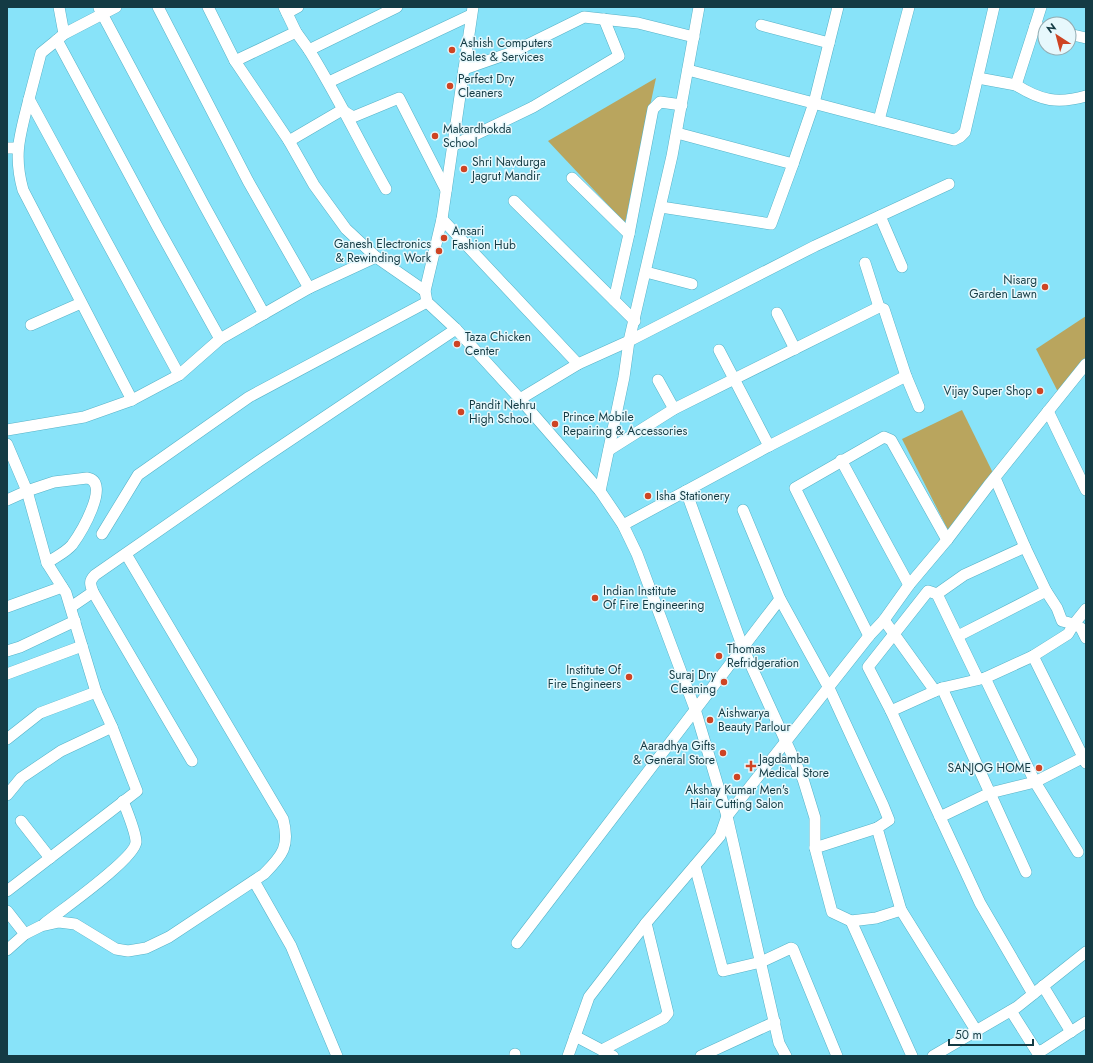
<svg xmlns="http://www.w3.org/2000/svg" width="1093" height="1063" font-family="Jost,sans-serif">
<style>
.green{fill:#b9a55e}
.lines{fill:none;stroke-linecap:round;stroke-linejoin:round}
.minor-casing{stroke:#56b2c7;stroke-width:12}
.minor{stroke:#fff;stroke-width:11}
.poi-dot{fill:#ce4423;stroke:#e7f8fc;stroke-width:1.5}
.labels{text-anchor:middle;stroke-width:3;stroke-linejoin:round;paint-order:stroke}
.poi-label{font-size:12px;fill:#143b44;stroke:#e7f8fc;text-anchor:start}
</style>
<rect width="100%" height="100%" fill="#88e3f9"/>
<g class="green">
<path d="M 656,78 L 625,223 L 548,141 Z"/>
<path d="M 1086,316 L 1086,357 L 1058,392 L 1036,349 Z"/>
<path d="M 962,410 L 993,473 L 948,530 L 902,439 Z"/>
</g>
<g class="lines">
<g class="minor-casing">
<g id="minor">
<path d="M 59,7 L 64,34"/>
<path d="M 116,7 L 64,34 L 57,40 L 157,226 L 220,339"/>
<path d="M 158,7 L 248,181 L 309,288"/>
<path d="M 208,7 L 235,61 L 289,141 L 314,185 L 346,229 L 376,257 L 425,291"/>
<path d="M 284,7 L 296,32 L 309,50 L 397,7"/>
<path d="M 473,7 L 442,219 L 425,291 L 427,302 L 456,329 L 520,399 L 600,491 L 623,525 L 637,554 L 695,709 L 727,816 L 779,1043 L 786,1056"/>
<path d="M 99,8 L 204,205 L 264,314"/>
<path d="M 287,13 L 298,7"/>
<path d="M 761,25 L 829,43"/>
<path d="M 1035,26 L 1041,7"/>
<path d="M 1069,34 L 1086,38"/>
<path d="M 57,40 L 41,53 L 29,99 L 179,375"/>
<path d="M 309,50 C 337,95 360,143 386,189"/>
<path d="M 235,61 L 296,32"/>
<path d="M 464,69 L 513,52 L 584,17 L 638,23 L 694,37"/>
<path d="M 688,70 L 954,140 L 960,137 L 965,132 L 994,7"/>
<path d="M 978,78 L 1016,85 L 1035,26 L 1045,29"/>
<path d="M 329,82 L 471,15"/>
<path d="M 1016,85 C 1041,101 1058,104 1086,96"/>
<path d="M 29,99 C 20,135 13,154 23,190 L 132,400"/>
<path d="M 879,120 L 909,7"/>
<path d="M 677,133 L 793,164 L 814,103 L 838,7"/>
<path d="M 289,141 L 342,110 L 353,117 L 399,98 L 446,190"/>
<path d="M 452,146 L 533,107 L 619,56 L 604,19"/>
<path d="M 7,148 L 17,148"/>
<path d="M 572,178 L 629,234 L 614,300"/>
<path d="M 514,201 L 635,321"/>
<path d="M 661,207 L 771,224 L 793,164"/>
<path d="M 880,216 L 902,267"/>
<path d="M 442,219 L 578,364"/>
<path d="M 629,234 L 653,109 L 660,102 L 682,105"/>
<path d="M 865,263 L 879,307 L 884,309 L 906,376 L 919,407"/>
<path d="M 646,272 L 692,284"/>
<path d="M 777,313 L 795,349"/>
<path d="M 31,325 L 81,303"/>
<path d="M 719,350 L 769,446"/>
<path d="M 658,380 L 674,409"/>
<path d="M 520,399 L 578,364 L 629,341 L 815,246 L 949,184"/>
<path d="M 1048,411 L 1086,490"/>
<path d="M 7,430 L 84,417 L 132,400 L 179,375 L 220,339 L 309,288 L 376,257"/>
<path d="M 7,444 L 27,491 L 47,563 L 66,593 L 96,692 L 112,727 L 137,791 L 7,891"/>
<path d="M 609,450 L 674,409 L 879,307"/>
<path d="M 841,460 L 909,585"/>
<path d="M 995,478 L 1025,547 L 1046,591 L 1057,608 L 1062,621 L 1074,624 L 1086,609"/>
<path d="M 600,491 L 624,377 L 629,341 L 672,156 L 699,7"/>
<path d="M 686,491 L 743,648 L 803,779 L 815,818 L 815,848"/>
<path d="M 7,500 L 27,491 L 54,482 L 87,478 C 112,482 80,534 72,545 C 65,553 55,557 47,563"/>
<path d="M 743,510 L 780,599 L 829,688 L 883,805 L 889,820 L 877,828 L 901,910 L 977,1032"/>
<path d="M 623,525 L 769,446 L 906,376"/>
<path d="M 102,534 L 138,475 L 249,397 L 427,302"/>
<path d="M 1025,547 L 964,575 L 937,594 L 928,591 L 868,667 L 891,711 L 940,817 L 990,793 L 1035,782 L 1086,756"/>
<path d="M 93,592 L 192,761"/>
<path d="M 937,594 L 978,679"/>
<path d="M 7,607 L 62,587"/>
<path d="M 71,607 L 93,592 C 90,584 89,581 95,575 L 259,461 L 456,329"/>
<path d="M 884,620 L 935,691"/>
<path d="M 869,636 L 795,488 L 884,437 L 891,440 L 947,540"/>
<path d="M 958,636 L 1046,591"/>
<path d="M 7,651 L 20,647 L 75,621"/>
<path d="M 1033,656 L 1086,763"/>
<path d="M 7,674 L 82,646"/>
<path d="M 985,678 L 1035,782 L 1078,852"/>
<path d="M 942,688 L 1026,872"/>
<path d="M 891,711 L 942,688 L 985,678 L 1033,656 L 1068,634 L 1074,624 L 1081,628 L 1086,638"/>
<path d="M 7,739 L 40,713 L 96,692"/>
<path d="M 7,795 L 21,778 L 61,751 L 112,727"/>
<path d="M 940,817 L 980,903 L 1033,994"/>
<path d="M 21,821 L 50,858"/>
<path d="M 877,828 L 815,848 L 832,912 L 851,921 L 912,1056"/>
<path d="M 695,866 L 723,971 L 761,962 L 791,948 L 793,949 L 837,1056"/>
<path d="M 254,881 L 291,946 L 337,1056"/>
<path d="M 7,911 L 25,934"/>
<path d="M 851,921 L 876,918 L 901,910"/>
<path d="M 44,924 C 60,911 135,859 136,842 C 136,833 127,811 123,801"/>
<path d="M 517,943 L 780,599"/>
<path d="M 7,950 L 25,934 L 41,926 L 59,922 L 75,924 L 116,949 L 128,951 L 146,948 L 169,937 L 264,874 C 283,855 290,846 283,819 L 126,554"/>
<path d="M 1043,986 L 1071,1032"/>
<path d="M 1011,1011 L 1037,1052 L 1043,1050 L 1086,1022"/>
<path d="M 575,1036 L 613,1056"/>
<path d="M 602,1050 L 664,1018 L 668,1013 L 646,923"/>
<path d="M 515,1056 L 515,1054"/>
<path d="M 568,1056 L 589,997 L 646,923 L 720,836 L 727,816 L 869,636 L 884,620 L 909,585 L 947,540 L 988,486 L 1086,364"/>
<path d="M 701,1056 L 775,1022"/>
<path d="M 933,1056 L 1017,1007 L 1086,952"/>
</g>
</g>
<use href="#minor" class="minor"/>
</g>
<g class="poi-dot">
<circle cx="452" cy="50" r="4"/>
<circle cx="450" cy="86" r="4"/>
<circle cx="435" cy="136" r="4"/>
<circle cx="464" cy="169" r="4"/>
<circle cx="444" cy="238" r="4"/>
<circle cx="439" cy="251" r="4"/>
<circle cx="1045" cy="287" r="4"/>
<circle cx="457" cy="344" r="4"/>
<circle cx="1040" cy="391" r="4"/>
<circle cx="461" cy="412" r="4"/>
<circle cx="555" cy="424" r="4"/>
<circle cx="648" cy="496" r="4"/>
<circle cx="595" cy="598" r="4"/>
<circle cx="719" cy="656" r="4"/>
<circle cx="629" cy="677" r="4"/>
<circle cx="724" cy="682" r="4"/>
<circle cx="710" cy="720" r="4"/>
<circle cx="723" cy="753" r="4"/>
<path d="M749 760h4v4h4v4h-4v4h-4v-4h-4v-4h4z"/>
<circle cx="1039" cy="768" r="4"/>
<circle cx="737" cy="777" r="4"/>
</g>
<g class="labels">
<g class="poi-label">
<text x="460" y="47">Ashish Computers<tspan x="460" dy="14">Sales &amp; Services</tspan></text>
<text x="458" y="83">Perfect Dry<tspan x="458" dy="14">Cleaners</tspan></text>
<text x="443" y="133">Makardhokda<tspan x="443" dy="14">School</tspan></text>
<text x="472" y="166">Shri Navdurga<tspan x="472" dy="14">Jagrut Mandir</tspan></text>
<text x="452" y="235">Ansari<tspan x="452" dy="14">Fashion Hub</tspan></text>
<text x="431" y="248" text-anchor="end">Ganesh Electronics<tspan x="431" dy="14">&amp; Rewinding Work</tspan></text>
<text x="1037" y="284" text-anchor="end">Nisarg<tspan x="1037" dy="14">Garden Lawn</tspan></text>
<text x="465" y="341">Taza Chicken<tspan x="465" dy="14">Center</tspan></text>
<text x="1032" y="395" text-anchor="end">Vijay Super Shop</text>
<text x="469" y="409">Pandit Nehru<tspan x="469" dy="14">High School</tspan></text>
<text x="563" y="421">Prince Mobile<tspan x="563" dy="14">Repairing &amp; Accessories</tspan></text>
<text x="656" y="500">Isha Stationery</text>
<text x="603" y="595">Indian Institute<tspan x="603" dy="14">Of Fire Engineering</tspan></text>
<text x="727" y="653">Thomas<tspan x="727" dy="14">Refridgeration</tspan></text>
<text x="621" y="674" text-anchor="end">Institute Of<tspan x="621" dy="14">Fire Engineers</tspan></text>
<text x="716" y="679" text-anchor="end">Suraj Dry<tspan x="716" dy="14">Cleaning</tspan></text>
<text x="718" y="717">Aishwarya<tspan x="718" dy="14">Beauty Parlour</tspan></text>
<text x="715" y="750" text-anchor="end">Aaradhya Gifts<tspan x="715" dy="14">&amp; General Store</tspan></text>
<text x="759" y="763">Jagdamba<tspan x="759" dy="14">Medical Store</tspan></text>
<text x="1031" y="772" text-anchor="end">SANJOG HOME</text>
<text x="737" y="794" text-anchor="middle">Akshay Kumar Men's<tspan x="737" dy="14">Hair Cutting Salon</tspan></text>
</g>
</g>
<rect width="1093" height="1063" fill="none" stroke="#143b44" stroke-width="16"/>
<g transform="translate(1057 36) rotate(324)"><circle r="19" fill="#e7f8fc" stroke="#93acb2"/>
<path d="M0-3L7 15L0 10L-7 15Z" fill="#ce4423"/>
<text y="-6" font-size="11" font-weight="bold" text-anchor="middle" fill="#143b44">N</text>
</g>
<path d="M949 1039v6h84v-6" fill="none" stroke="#143b44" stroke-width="2"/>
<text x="955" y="1039" font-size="12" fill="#143b44" stroke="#e7f8fc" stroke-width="3" paint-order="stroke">50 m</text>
</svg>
